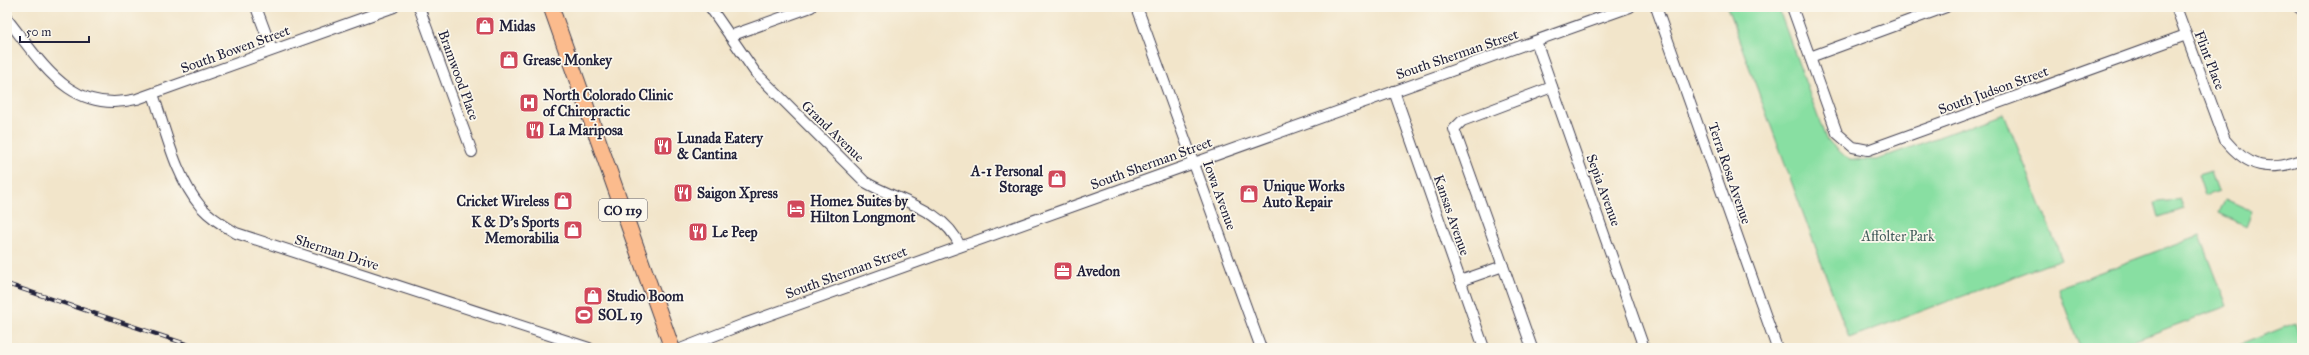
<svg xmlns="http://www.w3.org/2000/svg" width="2309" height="355" font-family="'IM FELL Great Primer',serif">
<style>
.green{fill:#88dfa2;stroke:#55806e}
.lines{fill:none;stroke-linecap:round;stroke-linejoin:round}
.minor-casing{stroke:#413f50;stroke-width:12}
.highway-casing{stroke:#413f50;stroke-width:17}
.minor{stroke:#fff;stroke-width:10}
.highway{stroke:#fbbb8d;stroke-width:15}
.rail-casing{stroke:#22223b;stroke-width:4}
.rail{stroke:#fbf7ec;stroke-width:2.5;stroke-dasharray:8;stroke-linecap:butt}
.labels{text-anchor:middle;stroke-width:3.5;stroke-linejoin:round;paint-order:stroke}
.shield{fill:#fbf7ec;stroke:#636270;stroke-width:1}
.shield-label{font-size:13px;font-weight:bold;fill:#22223b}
.poi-label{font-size:14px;font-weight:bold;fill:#22223b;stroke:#fbf7ec;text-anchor:start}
.street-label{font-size:14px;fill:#22223b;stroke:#fbf7ec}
.park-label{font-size:14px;fill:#415b5a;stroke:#fbf7ec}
</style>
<rect width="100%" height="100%" fill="#fbf7ec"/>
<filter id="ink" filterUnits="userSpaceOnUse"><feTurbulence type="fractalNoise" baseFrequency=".025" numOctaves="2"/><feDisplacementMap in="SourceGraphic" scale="8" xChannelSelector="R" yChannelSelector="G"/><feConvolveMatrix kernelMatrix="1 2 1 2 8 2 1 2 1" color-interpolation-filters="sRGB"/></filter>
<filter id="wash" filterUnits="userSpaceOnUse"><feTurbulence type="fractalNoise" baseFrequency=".012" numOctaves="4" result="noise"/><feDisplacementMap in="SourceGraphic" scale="16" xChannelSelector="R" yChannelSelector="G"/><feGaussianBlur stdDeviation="0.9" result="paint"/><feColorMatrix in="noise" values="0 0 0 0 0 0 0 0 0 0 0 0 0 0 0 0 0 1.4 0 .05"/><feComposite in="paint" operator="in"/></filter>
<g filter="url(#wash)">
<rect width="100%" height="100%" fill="#f2e5ca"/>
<g class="green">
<path d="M 1727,7 L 1778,7 L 1826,139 L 1848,159 L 1876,160 L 2004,113 L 2062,259 L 1849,338 Z"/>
<path d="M 2211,171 L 2218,191 L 2205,196 L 2198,175 Z"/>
<path d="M 2180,199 L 2184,209 L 2159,217 L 2155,203 C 2163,200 2171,202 2180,199 Z"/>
<path d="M 2225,199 L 2252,211 L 2246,226 L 2219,213 Z"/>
<path d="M 2200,235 L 2227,306 L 2114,348 L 2080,348 L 2058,288 Z"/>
<path d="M 2295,323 L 2302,348 L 2232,348 Z"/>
</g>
</g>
<g filter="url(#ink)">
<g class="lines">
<g class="minor-casing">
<g id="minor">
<path d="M 256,7 L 272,50"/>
<path d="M 419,7 L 472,152"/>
<path d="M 710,7 L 755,72 L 865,182 C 897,201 944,208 960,246"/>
<path d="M 1137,7 L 1261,348"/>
<path d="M 1656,7 L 1777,348"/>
<path d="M 1792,7 L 1837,133 L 1853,147 L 1868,150 L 2186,35"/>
<path d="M 2176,7 L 2225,140 C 2248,168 2269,172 2302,160"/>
<path d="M 2298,7 L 2302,10"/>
<path d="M 7,19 C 43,64 70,115 137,99 L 394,7"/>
<path d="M 730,36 L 811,7"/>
<path d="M 1536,41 L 1644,348"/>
<path d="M 1810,57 L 1946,7"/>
<path d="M 1394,91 L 1484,348"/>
<path d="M 153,94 C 166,131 175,176 201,207 C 211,218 223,225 236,233 L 589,348"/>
<path d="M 1503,266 L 1532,348"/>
<path d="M 1460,281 L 1503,266 L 1454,129 L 1462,121 L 1552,87"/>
<path d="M 683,348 L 744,324 L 1630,7"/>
</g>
</g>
<g class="highway-casing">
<path id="highway" d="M 551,7 L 672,348"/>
</g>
<use href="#minor" class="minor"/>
<use href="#highway" class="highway"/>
<g class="rail-casing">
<path id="rail" d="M 7,284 L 198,348"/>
</g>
<use href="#rail" class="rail"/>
</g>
</g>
<defs>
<g id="shop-square" transform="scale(1)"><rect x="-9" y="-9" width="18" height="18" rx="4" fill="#d1495b" stroke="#fbf7ec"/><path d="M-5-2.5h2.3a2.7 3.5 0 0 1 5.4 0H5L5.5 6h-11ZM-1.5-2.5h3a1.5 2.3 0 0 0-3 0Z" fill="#fff"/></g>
<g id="hospital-square" transform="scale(1)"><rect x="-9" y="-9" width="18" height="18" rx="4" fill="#d1495b" stroke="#fbf7ec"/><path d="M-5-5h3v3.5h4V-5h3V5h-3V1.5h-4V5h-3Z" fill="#fff"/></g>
<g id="restaurant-square" transform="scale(1)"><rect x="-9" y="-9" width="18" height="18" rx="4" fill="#d1495b" stroke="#fbf7ec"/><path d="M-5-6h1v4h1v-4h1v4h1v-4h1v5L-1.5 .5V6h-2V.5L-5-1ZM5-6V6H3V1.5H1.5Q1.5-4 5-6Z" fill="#fff"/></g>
<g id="hotel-square" transform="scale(1)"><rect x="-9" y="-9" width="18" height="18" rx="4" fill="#d1495b" stroke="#fbf7ec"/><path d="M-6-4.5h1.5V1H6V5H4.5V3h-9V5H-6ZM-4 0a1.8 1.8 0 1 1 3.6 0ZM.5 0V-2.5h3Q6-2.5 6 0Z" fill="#fff"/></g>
<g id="office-square" transform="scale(1)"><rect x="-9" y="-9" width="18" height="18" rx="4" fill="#d1495b" stroke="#fbf7ec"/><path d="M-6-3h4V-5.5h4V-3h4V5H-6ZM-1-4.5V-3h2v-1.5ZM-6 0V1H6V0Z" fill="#fff"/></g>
<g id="stadium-square" transform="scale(1)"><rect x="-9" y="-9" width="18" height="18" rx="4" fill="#d1495b" stroke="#fbf7ec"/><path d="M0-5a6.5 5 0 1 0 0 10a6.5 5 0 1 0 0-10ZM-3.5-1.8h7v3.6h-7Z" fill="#fff"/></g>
</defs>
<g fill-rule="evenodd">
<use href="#shop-square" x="485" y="26"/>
<use href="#shop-square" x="509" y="60"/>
<use href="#hospital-square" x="529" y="103"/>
<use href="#restaurant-square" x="535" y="130"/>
<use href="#restaurant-square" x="663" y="146"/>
<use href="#shop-square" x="1057" y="179"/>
<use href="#restaurant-square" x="683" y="193"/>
<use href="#shop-square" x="1249" y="194"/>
<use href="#shop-square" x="563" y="201"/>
<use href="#hotel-square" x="796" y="209"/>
<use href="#shop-square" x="573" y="230"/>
<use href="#restaurant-square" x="698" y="232"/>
<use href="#office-square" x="1063" y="271"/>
<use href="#shop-square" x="593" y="296"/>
<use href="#stadium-square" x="584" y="315"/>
</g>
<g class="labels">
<rect class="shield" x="599" y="199" width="48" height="22" rx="3"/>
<g class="shield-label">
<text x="623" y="215">CO 119</text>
</g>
<g class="poi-label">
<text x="499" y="31">Midas</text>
<text x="523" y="65">Grease Monkey</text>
<text x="543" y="100">North Colorado Clinic<tspan x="543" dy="16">of Chiropractic</tspan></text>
<text x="549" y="135">La Mariposa</text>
<text x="677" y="143">Lunada Eatery<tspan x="677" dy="16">&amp; Cantina</tspan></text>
<text x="1043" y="176" text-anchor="end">A-1 Personal<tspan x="1043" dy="16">Storage</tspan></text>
<text x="1263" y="191">Unique Works<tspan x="1263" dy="16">Auto Repair</tspan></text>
<text x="697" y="198">Saigon Xpress</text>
<text x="549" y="206" text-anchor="end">Cricket Wireless</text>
<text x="810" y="206">Home2 Suites by<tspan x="810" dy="16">Hilton Longmont</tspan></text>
<text x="559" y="227" text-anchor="end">K &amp; D's Sports<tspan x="559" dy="16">Memorabilia</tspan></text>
<text x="712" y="237">Le Peep</text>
<text x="1077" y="276">Avedon</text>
<text x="607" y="301">Studio Boom</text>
<text x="598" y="320">SOL 19</text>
</g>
<g class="street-label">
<text transform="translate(235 49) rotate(-20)" y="5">South Bowen Street</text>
<text transform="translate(1457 54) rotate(-19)" y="5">South Sherman Street</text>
<text transform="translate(2210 60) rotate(69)" y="5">Flint Place</text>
<text transform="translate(459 75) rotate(70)" y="5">Bramwood Place</text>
<text transform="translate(1993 90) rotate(-20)" y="5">South Judson Street</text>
<text transform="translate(833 131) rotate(44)" y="5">Grand Avenue</text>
<text transform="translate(1151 163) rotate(-20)" y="5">South Sherman Street</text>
<text transform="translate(1730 173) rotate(71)" y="5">Terra Rosa Avenue</text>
<text transform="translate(1604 190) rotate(70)" y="5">Sepia Avenue</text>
<text transform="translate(1220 195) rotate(70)" y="5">Iowa Avenue</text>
<text transform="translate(1452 215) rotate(71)" y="5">Kansas Avenue</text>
<text transform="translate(337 252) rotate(18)" y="5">Sherman Drive</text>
<text transform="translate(846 272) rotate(-20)" y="5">South Sherman Street</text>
</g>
<g class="park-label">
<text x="1898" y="241">Affolter Park</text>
</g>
</g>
<rect width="2309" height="355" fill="none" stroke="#fbf7ec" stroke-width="24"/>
<path d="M20 36v6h69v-6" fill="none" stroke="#22223b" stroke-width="2"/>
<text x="26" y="36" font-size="12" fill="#22223b" stroke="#fbf7ec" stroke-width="3" paint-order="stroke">50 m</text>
</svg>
